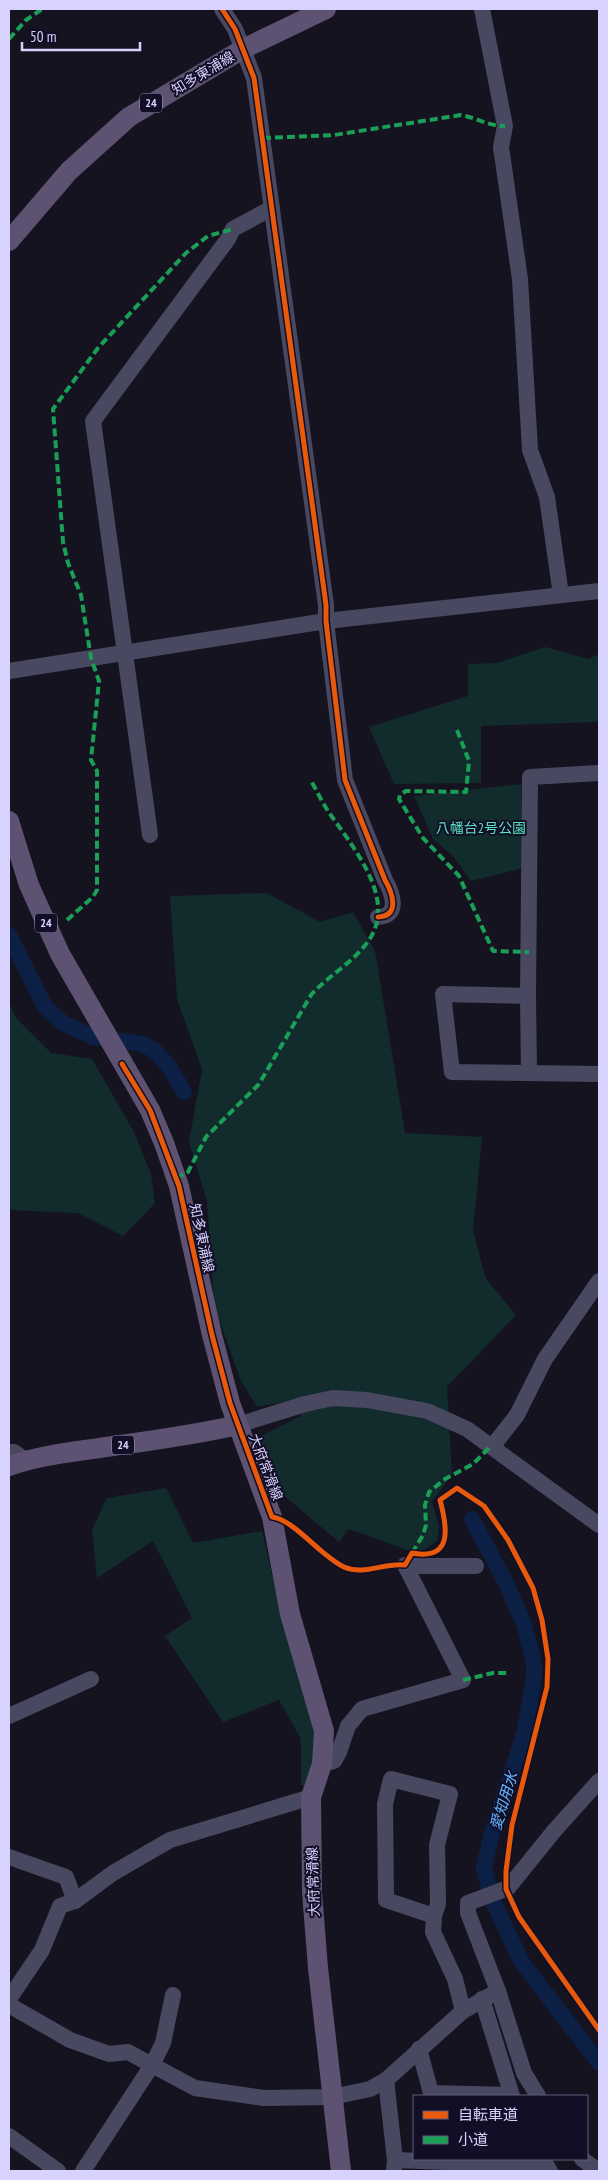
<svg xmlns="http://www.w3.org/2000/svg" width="608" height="2180" font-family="'PT Sans Narrow','Noto Sans JP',sans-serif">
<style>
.green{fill:#122b2d}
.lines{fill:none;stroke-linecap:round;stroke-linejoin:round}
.canal{stroke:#0b2044;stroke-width:16}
.minor{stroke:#494861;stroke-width:16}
.major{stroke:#5d5272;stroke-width:20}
.quiet{stroke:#1a9f57;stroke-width:4;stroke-dasharray:8 4;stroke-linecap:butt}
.cycleway-casing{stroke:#120e25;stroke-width:8}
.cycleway{stroke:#e8590c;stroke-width:5}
.labels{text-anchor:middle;stroke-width:4;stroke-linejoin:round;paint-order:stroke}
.shield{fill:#120e25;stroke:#9d97be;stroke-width:1}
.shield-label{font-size:12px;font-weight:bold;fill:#d8d2ff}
.street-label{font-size:14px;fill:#d8d2ff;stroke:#120e25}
.park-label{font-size:14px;fill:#5ae3c2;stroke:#120e25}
.water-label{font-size:15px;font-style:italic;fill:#60b4ff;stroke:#120e25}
</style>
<rect width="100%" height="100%" fill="#161320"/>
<g class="green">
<path d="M 545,647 L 588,659 L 599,654 L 599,722 L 481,726 L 481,783 L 394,784 L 369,727 L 468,696 L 468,664 L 497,663 Z"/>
<path d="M 521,784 L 523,868 L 471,881 L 453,856 L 433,839 L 414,796 Z"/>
<path d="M 267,893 L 320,922 L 353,912 L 375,951 L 405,1133 L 482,1137 L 473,1231 L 486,1279 L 516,1315 L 447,1387 L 452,1474 L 432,1502 L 439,1526 L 437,1541 L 423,1551 L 407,1550 L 349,1529 L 339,1542 L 281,1493 L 255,1439 L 301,1416 L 294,1400 L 257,1407 L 240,1379 L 214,1304 L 207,1201 L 189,1142 L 202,1069 L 177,999 L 170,896 Z"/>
<path d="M 9,1002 L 16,1018 L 51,1053 L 92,1059 L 134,1132 L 151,1174 L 155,1203 L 123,1236 L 78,1213 L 9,1210 Z"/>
<path d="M 166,1488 L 193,1543 L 262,1531 L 282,1616 L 319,1732 L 306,1789 L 301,1785 L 301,1739 L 279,1700 L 223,1722 L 165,1636 L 192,1618 L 153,1541 L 97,1578 L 92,1530 L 107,1498 Z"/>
</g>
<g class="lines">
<g class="canal">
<path d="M 9,935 L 45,1007 L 63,1023 L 93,1037 L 143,1044 L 155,1051 L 170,1068 L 184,1092"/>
<path d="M 472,1519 L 505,1581 L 524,1624 L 534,1663 L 534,1677 L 525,1731 L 491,1837 L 484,1867 L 492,1899 L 521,1961 L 599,2063"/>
</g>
<g class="minor">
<path d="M 222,9 L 235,29 L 254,78 L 326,605 L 326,621 L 345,780 L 385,880 C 392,892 401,916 378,917"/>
<path d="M 482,9 L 505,126 L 501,147 L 520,279 L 530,450 L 547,497 L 561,595"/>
<path d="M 9,671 L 326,621 L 599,591"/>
<path d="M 599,773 L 530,777 L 528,996 L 443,994 L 452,1072 L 599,1074"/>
<path d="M 150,835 L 93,421 L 228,239 L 233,229 L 272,208"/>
<path d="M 528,996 L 529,1073"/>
<path d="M 238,1425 L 305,1404 L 333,1398 L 367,1400 L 427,1411 L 467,1429 L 599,1525"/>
<path d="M 492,1447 L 517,1415 L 545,1359 L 599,1281"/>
<path d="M 9,1452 L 14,1452 L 25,1460"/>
<path d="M 407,1569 L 414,1566 L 476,1566"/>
<path d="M 9,1716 L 91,1679"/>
<path d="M 322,1764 L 334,1761 L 339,1752 L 348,1726 L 362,1709 L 463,1680 L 405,1565"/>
<path d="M 9,1857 L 66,1877 L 75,1901"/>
<path d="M 434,1916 L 386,1900 L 385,1804 L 391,1779 L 450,1794 L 437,1845 L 438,1904 L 434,1916 L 433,1932 L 455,1979 L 463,2011"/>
<path d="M 498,1991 L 468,1913 L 468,1903 L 508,1888 L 554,1831 L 599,1781"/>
<path d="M 173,1995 L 163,2043 L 152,2065 L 195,2088 L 264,2098 L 332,2097 L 370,2089 L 386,2080 L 463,2011 L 498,1991 L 524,2073 L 538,2096"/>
<path d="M 9,1999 L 42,1950 L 60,1906 L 75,1901 L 113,1873 L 170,1840 L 311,1797"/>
<path d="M 482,1999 L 512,2096"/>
<path d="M 9,2005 L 70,2040 L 109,2054 L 128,2052 L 152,2065 L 83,2171"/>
<path d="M 419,2049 L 431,2093 L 511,2095"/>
<path d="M 386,2080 L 395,2160 L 394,2170"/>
<path d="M 9,2136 L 58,2171"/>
<path d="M 582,2159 L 599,2171"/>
<path d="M 395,2160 L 547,2166 L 550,2171"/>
</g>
<g class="major">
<path d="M 9,241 L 69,171 L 129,117 L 243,49 L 326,9"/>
<path d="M 9,821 L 29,885 L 60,954 L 150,1110 L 164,1143 L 179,1186 L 212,1335 L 230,1403 L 272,1517 L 290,1614 L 324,1731 L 322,1764 L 311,1797 L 312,1892 L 318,1968 L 341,2171"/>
<path d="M 9,1466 C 40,1455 73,1452 106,1447 C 150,1441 194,1435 238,1425"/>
</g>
<g class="quiet">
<path d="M 9,39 L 26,20 L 42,9"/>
<path d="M 263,138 L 334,135 L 461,115 C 477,118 488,126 505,126"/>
<path d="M 457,730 L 469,761 L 466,792 L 406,791 L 400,795 L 399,799 L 423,838 L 459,876 L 493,951 L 529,952"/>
<path d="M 67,920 L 93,897 L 97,890 L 97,771 L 91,760 L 99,681 L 91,658 L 81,595 L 68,563 L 63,542 L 53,409 L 98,348 L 186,253 L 208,236 L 233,229"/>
<path d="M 176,1178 L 188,1172 L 206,1137 L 259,1084 L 311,995 C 329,975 354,962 369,940 C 398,898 351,845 328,811 C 322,802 317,791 311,781"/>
<path d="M 412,1553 L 423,1535 L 426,1525 L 425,1505 L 429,1492 L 445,1479 L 473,1464 L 491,1446"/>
<path d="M 463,1680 L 493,1673 L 509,1673"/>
</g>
<g class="cycleway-casing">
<g id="cycleway">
<path d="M 222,9 L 235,29 L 254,78 L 326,605 L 326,621 L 345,780 L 385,880 C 392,892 401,916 378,917"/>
<path d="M 122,1064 L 150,1110 L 179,1186 L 212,1335 L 230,1403 L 272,1517 C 295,1520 320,1556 344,1567 C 365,1576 384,1562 405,1565 L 412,1553 C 454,1561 447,1526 440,1500 L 457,1488 L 484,1506 L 508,1540 L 533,1588 L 542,1620 L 548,1659 L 547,1687 L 512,1825 L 506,1871 L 506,1889 L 519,1917 L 599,2030"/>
</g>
</g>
<use href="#cycleway" class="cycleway"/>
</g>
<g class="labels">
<g class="shield">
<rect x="140" y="93.5" width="22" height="19" rx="4"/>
<rect x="35" y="913.5" width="22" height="19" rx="4"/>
<rect x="112" y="1435.5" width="22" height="19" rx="4"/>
</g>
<g class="shield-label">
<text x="151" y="107">24</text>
<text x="46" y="927">24</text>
<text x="123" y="1449">24</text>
</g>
<g class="street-label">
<text transform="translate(203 73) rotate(-31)" y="5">知多東浦線</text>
<text transform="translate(202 1238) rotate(78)" y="5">知多東浦線</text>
<text transform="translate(266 1467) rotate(69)" y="5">大府常滑線</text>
<text transform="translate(313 1882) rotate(-92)" y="5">大府常滑線</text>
</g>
<g class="park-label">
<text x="481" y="833">八幡台2号公園</text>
</g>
<g class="water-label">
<text transform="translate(504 1801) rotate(-73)" y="5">愛知用水</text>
</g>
</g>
<rect width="608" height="2180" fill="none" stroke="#d8d2ff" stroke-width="20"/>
<rect x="413" y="2095" width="175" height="65" fill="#120e25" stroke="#615c7c"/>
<rect x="423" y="2111" width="25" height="8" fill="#e8590c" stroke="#615c7c"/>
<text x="458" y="2120" font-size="15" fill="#d8d2ff">自転車道</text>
<rect x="423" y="2136" width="25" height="8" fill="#1a9f57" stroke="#615c7c"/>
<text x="458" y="2145" font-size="15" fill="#d8d2ff">小道</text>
<path d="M22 42v8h118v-8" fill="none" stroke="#d8d2ff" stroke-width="2.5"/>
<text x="30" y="42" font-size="15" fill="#d8d2ff" stroke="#120e25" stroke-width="4" paint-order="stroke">50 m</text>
</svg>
